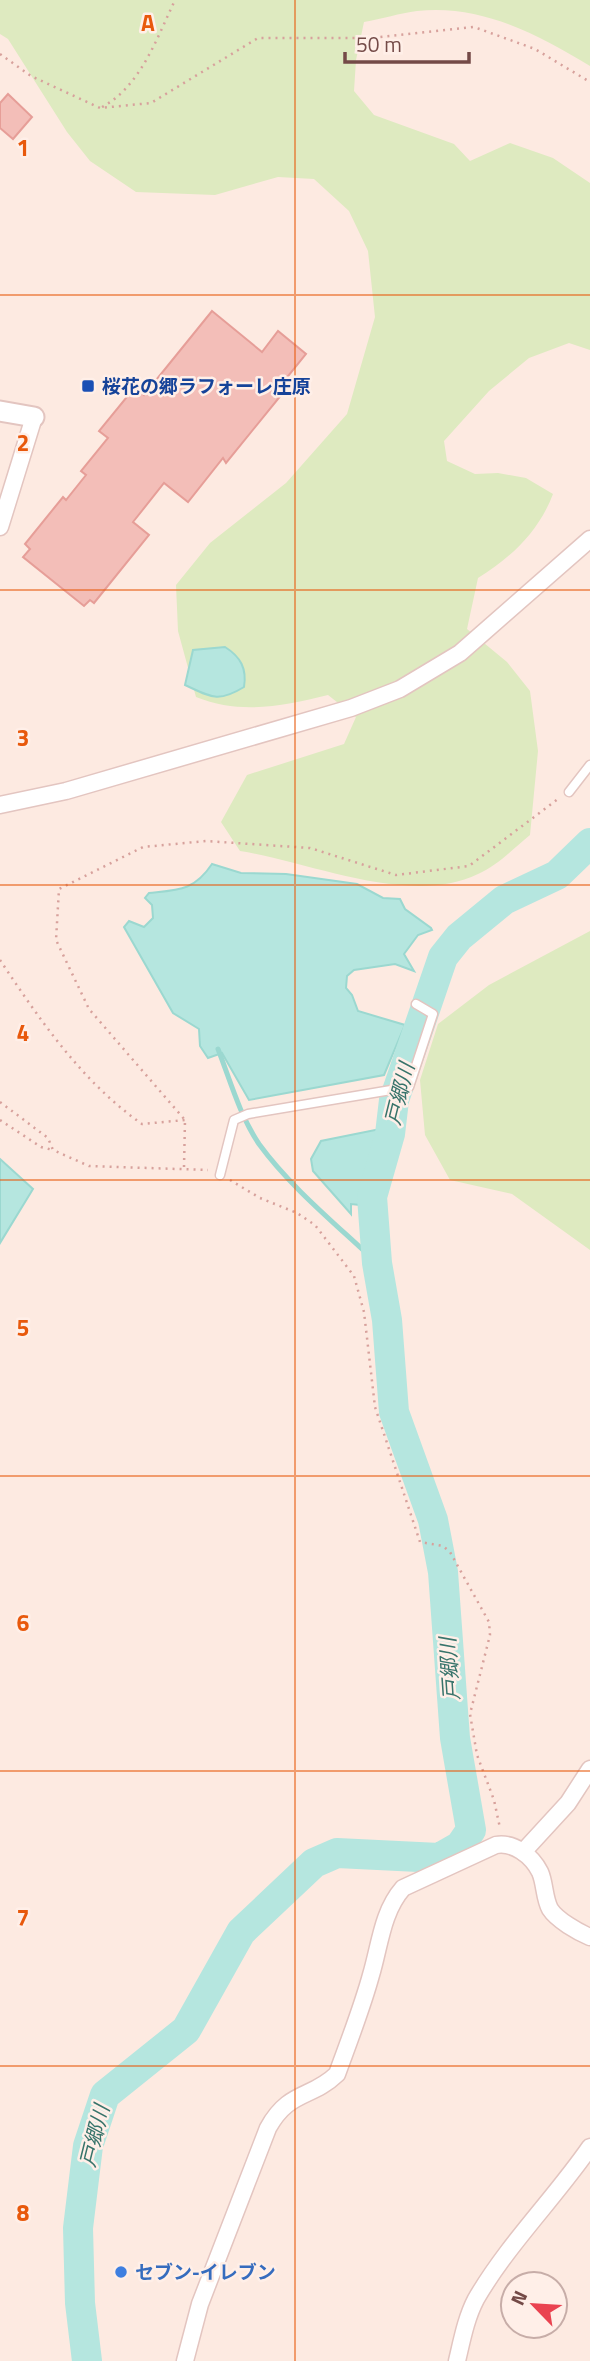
<svg xmlns="http://www.w3.org/2000/svg" width="590" height="2361" font-family="'Titillium Web','Noto Sans JP',sans-serif">
<style>
.green{fill:#deeac0}
.water{fill:#b5e6df;stroke:#9bd8d0;stroke-width:2}
.lines{fill:none;stroke-linecap:round;stroke-linejoin:round}
.stream{stroke:#9bd8d0;stroke-width:5}
.river{stroke:#b5e6df;stroke-width:30}
.building{fill:#f3beb8;stroke:#e69e98;stroke-width:2}
.service-casing{stroke:#e3c5c0;stroke-width:11}
.minor-casing{stroke:#e3c5c0;stroke-width:19}
.tertiary-casing{stroke:#e3c5c0;stroke-width:23}
.path{stroke:#d7a19c;stroke-width:2.5;stroke-dasharray:2 5;stroke-linecap:butt}
.service{stroke:#fff;stroke-width:8}
.minor{stroke:#fff;stroke-width:16}
.tertiary{stroke:#fff;stroke-width:19}
.grid{fill:none;stroke:#e8590c;stroke-width:2;stroke-opacity:0.55}
.transit-dot{fill:#1a4fb4;stroke:#ffefe8;stroke-width:2.5}
.shop-dot{fill:#3f7fe0;stroke:#ffefe8;stroke-width:2.5}
.labels{text-anchor:middle;stroke-width:5;stroke-linejoin:round;paint-order:stroke}
.transit-label{font-size:19px;font-weight:bold;fill:#164399;stroke:#ffefe8;text-anchor:start}
.shop-label{font-size:19px;font-weight:bold;fill:#366cbe;stroke:#ffefe8;text-anchor:start}
.water-label{font-size:21px;font-style:italic;fill:#38746b;stroke:#ffefe8}
.grid-label{font-size:23px;text-anchor:middle;font-weight:bold;fill:#e8590c;stroke:#ffefe8;stroke-width:5;stroke-linejoin:round;paint-order:stroke}
</style>
<rect width="100%" height="100%" fill="#fdeae1"/>
<g class="green">
<path d="M 0,0 L 590,0 L 590,66 C 537,34 481,4 417,11 C 400,13 382,19 364,22 L 356,60 L 354,91 L 374,115 L 454,144 L 470,161 L 510,143 L 553,158 L 590,183 L 590,350 L 569,343 L 529,358 L 489,391 L 444,441 L 447,461 L 475,474 L 498,473 L 526,478 L 553,494 C 539,531 512,557 478,578 L 467,629 L 507,662 L 530,691 L 538,751 L 530,835 C 514,848 497,866 478,874 C 410,907 310,862 240,851 L 221,822 L 247,775 L 344,744 L 356,717 L 328,695 C 283,706 241,715 196,697 L 178,631 L 176,585 L 210,543 L 286,483 L 347,414 L 375,317 L 368,251 L 349,211 L 314,179 L 278,177 L 215,195 L 136,192 L 90,161 L 67,132 L 8,39 L 0,34 Z"/>
<path d="M 590,931 L 590,1250 L 512,1194 L 450,1180 L 425,1135 L 420,1080 L 438,1024 L 489,985 Z"/>
</g>
<g class="water">
<path d="M 225,647 C 241,657 247,669 244,687 C 218,703 211,697 185,685 L 193,650 Z"/>
<path d="M 212,864 L 241,873 L 286,874 L 357,884 L 383,898 L 400,899 L 405,909 L 431,928 L 432,930 L 418,935 L 404,954 L 414,971 L 395,964 L 354,970 L 347,976 L 346,988 L 352,995 L 358,1011 L 405,1025 L 384,1075 L 249,1100 L 222,1053 L 208,1058 L 200,1046 L 199,1029 L 173,1013 L 124,927 L 129,921 L 144,927 L 153,918 L 152,905 L 145,898 L 149,893 C 178,890 194,891 212,864 Z"/>
<path d="M 380,1129 L 365,1184 L 362,1214 L 360,1205 L 351,1204 L 351,1214 L 313,1171 L 311,1159 L 321,1141 Z"/>
<path d="M 0,1159 L 33,1189 L 0,1243 Z"/>
</g>
<g class="lines">
<path class="stream" d="M 218,1049 C 230,1080 240,1116 259,1144 C 291,1188 337,1225 377,1263"/>
<path class="river" d="M 87,2361 L 80,2303 L 78,2228 L 88,2146 L 105,2095 L 186,2030 L 241,1932 L 314,1863 L 337,1853 L 439,1858 L 460,1846 L 471,1830 L 455,1738 L 443,1572 L 433,1520 L 394,1412 L 387,1320 L 377,1263 L 372,1197 L 390,1134 L 394,1100 L 443,957 L 459,937 L 504,900 L 557,875 L 590,843"/>
</g>
<g class="building">
<path d="M 8,94 L 32,117 L 13,139 L 0,128 L 0,103 Z"/>
<path d="M 212,311 L 262,352 L 278,331 L 306,354 L 276,391 L 282,394 L 226,463 L 223,458 L 188,502 L 164,483 L 133,522 L 149,535 L 94,603 L 90,600 L 84,606 L 23,557 L 30,549 L 25,544 L 63,497 L 66,500 L 86,475 L 81,471 L 108,438 L 99,431 L 135,387 L 144,395 Z"/>
</g>
<g class="lines">
<g class="service-casing">
<g id="service">
<path d="M 569,792 L 590,765"/>
<path d="M 220,1175 L 234,1120 L 248,1114 L 409,1087 L 433,1014 L 416,1004"/>
</g>
</g>
<g class="minor-casing">
<g id="minor">
<path d="M 0,527 L 34,417"/>
<path d="M 0,805 L 66,791 L 351,708 L 400,689 L 460,653 L 590,539"/>
<path d="M 523,1852 L 568,1803 L 590,1769"/>
<path d="M 185,2361 L 200,2304 L 268,2128 C 289,2090 311,2099 337,2074 C 349,2041 362,2008 371,1975 C 380,1945 382,1912 403,1888 L 496,1845 C 514,1842 532,1856 540,1872 C 545,1883 544,1898 550,1909 C 557,1920 578,1932 590,1937"/>
<path d="M 457,2361 C 462,2340 466,2318 476,2299 C 508,2244 554,2199 590,2147"/>
</g>
</g>
<g class="tertiary-casing">
<path id="tertiary" d="M 0,411 L 34,417"/>
</g>
<g class="path">
<path d="M 0,54 L 31,76 L 100,108 L 151,103 L 258,38 L 371,38 L 474,27 L 535,49 L 590,82"/>
<path d="M 102,107 C 140,87 157,38 175,0"/>
<path d="M 0,960 C 40,1020 82,1082 142,1124 L 185,1120"/>
<path d="M 0,1102 L 48,1138 L 53,1150 L 89,1166 L 208,1170"/>
<path d="M 0,1120 L 41,1147 L 53,1150"/>
<path d="M 184,1167 L 185,1120 L 89,1009 L 56,940 L 59,889 L 143,847 L 206,841 L 310,848 L 396,875 L 469,866 L 558,799"/>
<path d="M 230,1180 L 260,1198 L 297,1213 L 315,1225 L 354,1276 L 364,1312 L 375,1407 L 420,1542 L 443,1546 L 450,1552 L 489,1622 L 490,1635 L 470,1714 L 477,1755 L 494,1800 L 500,1828"/>
</g>
<use href="#service" class="service"/>
<use href="#minor" class="minor"/>
<use href="#tertiary" class="tertiary"/>
</g>
<path class="grid" d="M 295,0 L 295,2361M 0,295 L 590,295M 0,590 L 590,590M 0,885 L 590,885M 0,1180 L 590,1180M 0,1476 L 590,1476M 0,1771 L 590,1771M 0,2066 L 590,2066"/>
<rect class="transit-dot" x="81" y="379" width="14" height="14" rx="3.5"/>
<circle class="shop-dot" cx="121" cy="2272" r="7"/>
<g class="labels">
<g class="transit-label">
<text x="102" y="393">桜花の郷ラフォーレ庄原</text>
</g>
<g class="shop-label">
<text x="135" y="2279">セブン-イレブン</text>
</g>
<g class="water-label">
<text transform="translate(400 1094) rotate(-76)" y="7">戸郷川</text>
<text transform="translate(450 1669) rotate(-94)" y="7">戸郷川</text>
<text transform="translate(95 2136) rotate(-76)" y="7">戸郷川</text>
</g>
</g>
<g class="grid-label">
<text x="148" y="31">A</text>
<text x="23" y="156">1</text>
<text x="23" y="451">2</text>
<text x="23" y="746">3</text>
<text x="23" y="1041">4</text>
<text x="23" y="1336">5</text>
<text x="23" y="1631">6</text>
<text x="23" y="1926">7</text>
<text x="23" y="2221">8</text>
</g>
<g transform="translate(534 2305) rotate(295)"><circle r="33" fill="#ffefe8" stroke="#c7ada8" stroke-width="2"/>
<path d="M0-5L12 26L0 18L-12 26Z" fill="#ea4350"/>
<text y="-10" font-size="19" font-weight="bold" text-anchor="middle" fill="#744a47">N</text>
</g>
<path d="M345 52v10h124v-10" fill="none" stroke="#744a47" stroke-width="3.5"/>
<text x="356" y="52" font-size="21" fill="#744a47" stroke="#ffefe8" stroke-width="5" paint-order="stroke">50 m</text>
</svg>
